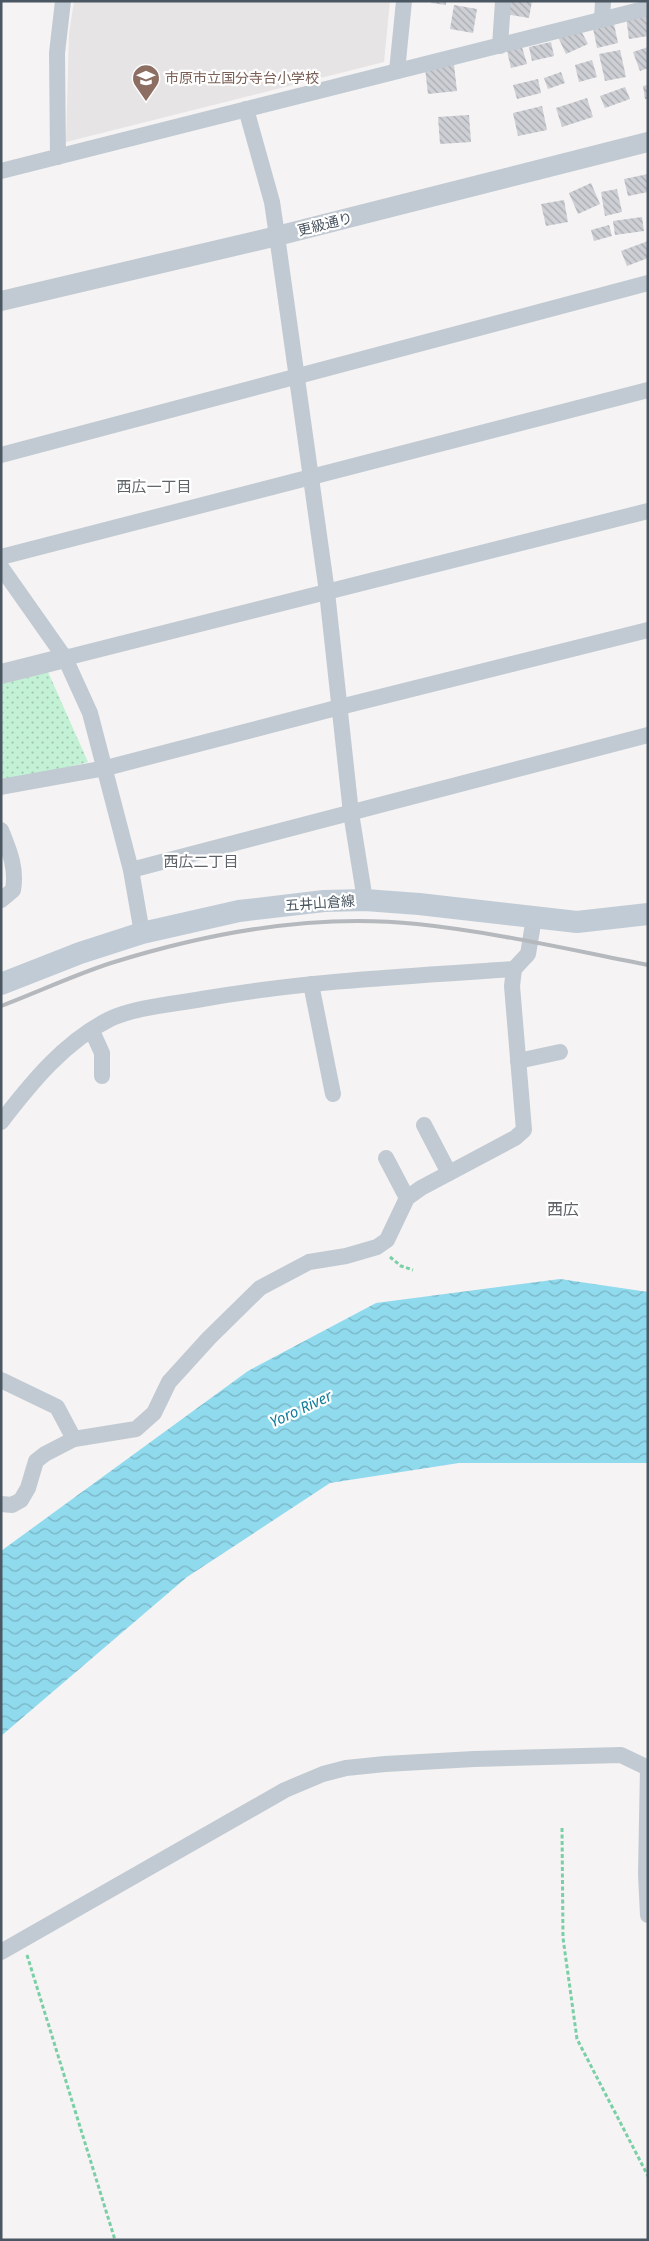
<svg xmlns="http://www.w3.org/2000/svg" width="649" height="2241" font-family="'Noto Sans','Noto Sans JP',sans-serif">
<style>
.education{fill:#e6e4e5}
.park{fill:url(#park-dots)}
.water{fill:url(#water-waves)}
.building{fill:url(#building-back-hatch)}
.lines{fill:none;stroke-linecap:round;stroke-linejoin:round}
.path{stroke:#7ad0a6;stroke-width:3;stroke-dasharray:4 2.5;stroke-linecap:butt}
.minor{stroke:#c1cad2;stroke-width:16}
.tertiary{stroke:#c1cad2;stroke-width:20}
.secondary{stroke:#c1cbd6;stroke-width:22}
.rail{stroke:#b5b8bd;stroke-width:4}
.labels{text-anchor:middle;stroke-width:4.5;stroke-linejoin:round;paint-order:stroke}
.education-label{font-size:14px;fill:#785e54;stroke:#fff;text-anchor:start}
.street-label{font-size:14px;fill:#4a5661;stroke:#fff}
.neighbourhood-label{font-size:15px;fill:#5f6368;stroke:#fff}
.water-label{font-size:15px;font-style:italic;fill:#0c7c9b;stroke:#fff}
.quarter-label{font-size:16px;fill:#5f6368;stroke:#fff}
</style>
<defs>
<pattern id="park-dots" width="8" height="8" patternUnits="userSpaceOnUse" patternTransform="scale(1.25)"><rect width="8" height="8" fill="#c3f1d5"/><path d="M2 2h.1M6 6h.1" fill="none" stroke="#a0c6b0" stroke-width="1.8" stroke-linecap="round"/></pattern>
<pattern id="water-waves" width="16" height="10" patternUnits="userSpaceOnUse" patternTransform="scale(1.25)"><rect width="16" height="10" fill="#90daee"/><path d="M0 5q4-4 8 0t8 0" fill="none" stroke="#78b4c4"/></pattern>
<pattern id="building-back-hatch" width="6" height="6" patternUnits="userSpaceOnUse" patternTransform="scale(1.25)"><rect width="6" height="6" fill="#cdcfd5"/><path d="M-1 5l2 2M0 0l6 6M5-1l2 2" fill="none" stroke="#a8abb0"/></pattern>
</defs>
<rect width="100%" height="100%" fill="#f5f3f3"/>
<path class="education" d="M 74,1 L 390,1 L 384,62 L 66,142 L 69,34 Z"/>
<path class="park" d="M 48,672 L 88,762 L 1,785 L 1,684 Z"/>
<path class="water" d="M 560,1279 L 648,1292 L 648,1463 L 459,1463 L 330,1483 L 187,1577 L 1,1736 L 1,1551 L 248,1371 L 376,1303 Z"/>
<g class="building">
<path d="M 432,1 L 446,1 L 446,5 L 431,3 Z"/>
<path d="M 507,1 L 532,1 L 529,18 L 505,14 Z"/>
<path d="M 454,5 L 477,9 L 473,33 L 450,29 Z"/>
<path d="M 648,13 L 648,36 L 629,39 L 626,16 Z"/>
<path d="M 614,24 L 618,43 L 597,48 L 593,28 Z"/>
<path d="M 579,27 L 588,44 L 566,54 L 558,37 Z"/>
<path d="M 551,42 L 554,56 L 532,61 L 529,47 Z"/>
<path d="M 522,47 L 527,64 L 511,68 L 507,51 Z"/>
<path d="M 648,47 L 648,68 L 640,71 L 633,52 Z"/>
<path d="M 620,50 L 626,77 L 605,81 L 599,54 Z"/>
<path d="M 592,60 L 597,77 L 579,82 L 575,65 Z"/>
<path d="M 454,65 L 457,91 L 428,94 L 425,68 Z"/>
<path d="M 561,72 L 565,83 L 548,89 L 544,78 Z"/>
<path d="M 538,79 L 541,93 L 517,99 L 513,85 Z"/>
<path d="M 648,85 L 648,99 L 645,99 L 643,86 Z"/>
<path d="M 625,87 L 630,99 L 605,108 L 600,96 Z"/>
<path d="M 587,98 L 593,117 L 562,127 L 556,108 Z"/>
<path d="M 542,106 L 547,130 L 518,136 L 513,113 Z"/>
<path d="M 469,115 L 471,142 L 440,144 L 438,117 Z"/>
<path d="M 648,174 L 648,192 L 628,196 L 624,179 Z"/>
<path d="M 591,183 L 600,204 L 578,214 L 569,193 Z"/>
<path d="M 617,189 L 622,212 L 605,216 L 601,192 Z"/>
<path d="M 564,200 L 568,222 L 546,226 L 541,204 Z"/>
<path d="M 642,217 L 644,231 L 615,235 L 613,221 Z"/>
<path d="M 609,225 L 612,236 L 594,241 L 591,230 Z"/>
<path d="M 648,241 L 648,258 L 627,266 L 621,251 Z"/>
</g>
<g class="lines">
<g class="path">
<path d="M 390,1257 L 401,1266 L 413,1270"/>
<path d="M 562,1828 L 563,1938 L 577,2039 L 648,2176"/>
<path d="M 27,1955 L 115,2240"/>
</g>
<g class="minor">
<path d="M 602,20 L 603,1"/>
<path d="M 500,46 L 503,1"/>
<path d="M 397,71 L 404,1"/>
<path d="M 246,109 L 272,202 L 277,236 L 327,592 L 351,813 L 365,900"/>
<path d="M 58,157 L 57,53 L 63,1"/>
<path d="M 1,171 L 648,8"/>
<path d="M 1,455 L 648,283"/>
<path d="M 1,557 L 648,390"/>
<path d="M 1,567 L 65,658 L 90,713 L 131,870 L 142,933"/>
<path d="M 65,658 L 648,511"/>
<path d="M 1,787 L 106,768 L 340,707 L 648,630"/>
<path d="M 1,830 C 9,850 17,868 13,890 L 1,900"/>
<path d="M 131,870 L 648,735"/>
<path d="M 311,984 L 333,1094"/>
<path d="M 92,1031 L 102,1053 L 102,1076"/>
<path d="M 518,1061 L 560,1052"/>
<path d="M 1,1122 C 31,1083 65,1041 110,1019 C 136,1007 174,1004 202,999 C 305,981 409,976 514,969"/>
<path d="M 424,1125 L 449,1173"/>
<path d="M 386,1158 L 407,1198"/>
<path d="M 1,1380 L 57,1407 L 74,1439"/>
<path d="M 1,1504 L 12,1505 L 21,1500 L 28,1488 L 36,1461 L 45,1454 L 74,1439 L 136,1429 L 154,1413 L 169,1382 L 209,1338 L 260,1288 L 309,1262 L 346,1256 L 377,1247 L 387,1240 L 407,1198 L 421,1188 L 515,1138 L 524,1130 L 512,986 L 514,969 L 528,954 L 534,918"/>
<path d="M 1,1952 L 285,1790 L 323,1774 L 346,1768 L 385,1764 L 474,1759 L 621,1755 L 648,1768 L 646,1874 L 648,1915"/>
</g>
<g class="tertiary">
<path d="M 1,301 L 277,236 L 648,142"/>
<path d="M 1,674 L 65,658"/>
</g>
<path class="secondary" d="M 1,984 L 80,953 L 142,933 L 239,911 L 324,901 L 365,900 L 419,904 L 577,922 L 648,914"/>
<path class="rail" d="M 1,1006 C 38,992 74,975 111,963 C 207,933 315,913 417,924 C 494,932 571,950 648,965"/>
</g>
<defs>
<g id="school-pin" transform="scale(1.4375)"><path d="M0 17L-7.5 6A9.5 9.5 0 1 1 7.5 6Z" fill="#8d6e63" stroke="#fff"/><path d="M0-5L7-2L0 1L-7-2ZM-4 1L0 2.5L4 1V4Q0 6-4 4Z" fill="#fff"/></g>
</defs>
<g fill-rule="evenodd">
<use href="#school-pin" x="146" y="78"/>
</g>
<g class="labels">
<g class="education-label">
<text x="165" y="83">市原市立国分寺台小学校</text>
</g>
<g class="street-label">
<text transform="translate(325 224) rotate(-14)" y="5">更級通り</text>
<text transform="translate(320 903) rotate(-4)" y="5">五井山倉線</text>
</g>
<g class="neighbourhood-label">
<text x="154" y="492">西広一丁目</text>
<text x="201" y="867">西広二丁目</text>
</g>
<g class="water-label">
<text transform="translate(301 1409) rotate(-25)" y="5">Yoro River</text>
</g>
<g class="quarter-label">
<text x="563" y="1215">西広</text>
</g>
</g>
<rect width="649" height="2241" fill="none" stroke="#4a5661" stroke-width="5"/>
</svg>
